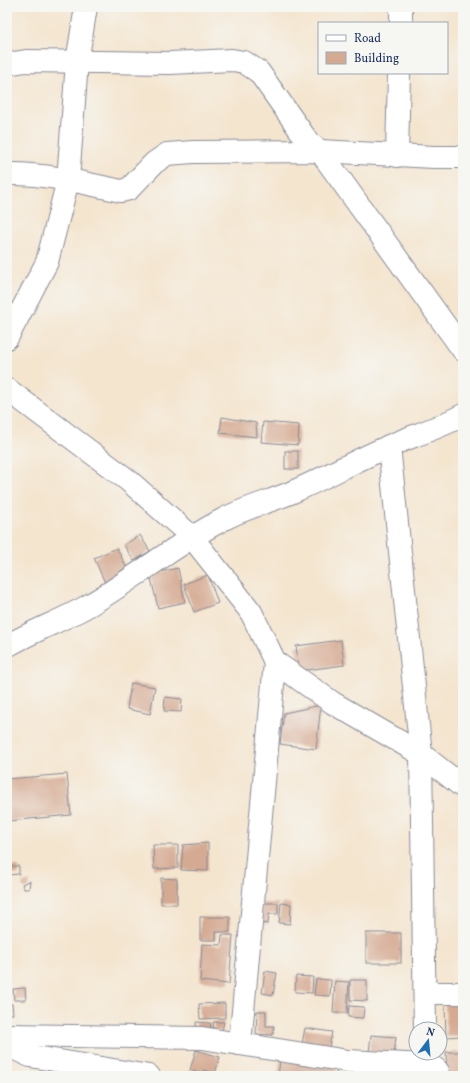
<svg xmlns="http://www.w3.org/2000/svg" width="470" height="1083" font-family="Vollkorn,serif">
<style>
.building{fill:#d5aa93}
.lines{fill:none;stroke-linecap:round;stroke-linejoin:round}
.minor-casing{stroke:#888a96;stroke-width:24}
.minor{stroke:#fff;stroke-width:22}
</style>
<rect width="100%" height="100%" fill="#f6f6f2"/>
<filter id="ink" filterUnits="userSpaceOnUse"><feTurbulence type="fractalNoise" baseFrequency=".025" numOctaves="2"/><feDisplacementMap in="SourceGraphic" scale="8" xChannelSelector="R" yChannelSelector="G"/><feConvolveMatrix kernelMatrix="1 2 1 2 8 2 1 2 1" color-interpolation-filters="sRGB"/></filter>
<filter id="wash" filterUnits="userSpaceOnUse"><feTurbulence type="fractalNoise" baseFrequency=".012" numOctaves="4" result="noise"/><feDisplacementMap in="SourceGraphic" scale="16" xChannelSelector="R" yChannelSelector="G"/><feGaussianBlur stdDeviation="0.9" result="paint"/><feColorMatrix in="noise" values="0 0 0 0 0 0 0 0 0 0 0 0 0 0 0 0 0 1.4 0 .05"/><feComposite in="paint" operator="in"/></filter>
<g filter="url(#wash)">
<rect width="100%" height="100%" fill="#f4e5cf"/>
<g id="blocks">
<g class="building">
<path d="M 222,417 L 256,423 L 257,437 L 220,433 Z"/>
<path d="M 263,422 L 299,425 L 298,445 L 261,442 Z"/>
<rect x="285" y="451" width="13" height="18"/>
<path d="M 140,535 L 150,551 L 134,561 L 124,545 Z"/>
<path d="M 117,548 L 126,567 L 106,585 L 94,558 Z"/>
<path d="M 178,568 L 185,602 L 158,608 L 150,574 Z"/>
<path d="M 208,575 L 218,603 L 194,612 L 184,584 Z"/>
<path d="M 341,640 L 344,665 L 299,671 L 296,646 Z"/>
<path d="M 131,683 L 155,687 L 150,714 L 127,709 Z"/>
<path d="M 165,697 L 182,699 L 181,712 L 164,711 Z"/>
<path d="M 321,705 L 316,749 L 280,744 L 284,713 Z"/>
<path d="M 67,774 L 71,815 L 9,821 L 7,800 L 7,779 Z"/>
<path d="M 208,843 L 208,871 L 181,870 L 183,845 Z"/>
<path d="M 153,845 L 178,845 L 178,868 L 154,869 Z"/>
<path d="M 7,866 L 19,866 L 19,874 L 7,875 Z"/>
<path d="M 161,878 L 177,879 L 177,904 L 161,904 Z"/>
<path d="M 30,881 L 29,889 L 24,889 L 22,884 Z"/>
<path d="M 262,903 L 278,903 L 278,914 L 269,914 L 268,924 L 261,923 Z"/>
<path d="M 281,903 L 291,904 L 290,924 L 279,923 Z"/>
<path d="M 200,917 L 230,917 L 230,932 L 216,932 L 216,940 L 200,940 Z"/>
<rect x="366" y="933" width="35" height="30"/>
<path d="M 222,935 L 233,935 L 229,984 L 200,981 L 202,944 L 221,945 Z"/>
<path d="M 265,971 L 277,973 L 273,995 L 262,993 Z"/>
<path d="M 296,976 L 313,977 L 312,993 L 295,992 Z"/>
<path d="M 316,979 L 331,980 L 330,996 L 314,995 Z"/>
<path d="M 350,980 L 367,980 L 367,1001 L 350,1000 Z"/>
<path d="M 335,981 L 349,982 L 347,1013 L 333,1013 Z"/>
<path d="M 25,988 L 26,1000 L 14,1000 L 13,989 Z"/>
<path d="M 225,1003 L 225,1018 L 200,1019 L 199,1004 Z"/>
<path d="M 463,1003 L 463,1036 L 446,1037 L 445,1004 Z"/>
<path d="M 7,1004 L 12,1004 L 13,1014 L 7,1014 Z"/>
<path d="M 349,1006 L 364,1007 L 363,1018 L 348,1017 Z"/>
<path d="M 257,1011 L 266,1011 L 266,1026 L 274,1026 L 273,1035 L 256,1034 Z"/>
<path d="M 196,1022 L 210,1023 L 212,1031 L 196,1030 Z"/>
<path d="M 213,1022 L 224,1022 L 222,1031 L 214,1031 Z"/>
<path d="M 305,1028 L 332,1032 L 329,1048 L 302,1044 Z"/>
<path d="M 371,1035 L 396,1037 L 394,1055 L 369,1052 Z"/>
<path d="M 196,1050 L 220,1057 L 215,1073 L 203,1070 L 202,1074 L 190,1070 Z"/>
<path d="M 446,1052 L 461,1052 L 462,1076 L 447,1076 Z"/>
<path d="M 280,1059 L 337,1066 L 336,1076 L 278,1076 Z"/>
</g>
</g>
</g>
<g filter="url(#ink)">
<use href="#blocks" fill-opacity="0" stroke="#888a96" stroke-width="1"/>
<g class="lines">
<g class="minor-casing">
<g id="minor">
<path d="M 401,23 L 401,7"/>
<path d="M 7,64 L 26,61 L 170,63 L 232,60 L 244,62 L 259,72 L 309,143 L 320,151 L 434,157 L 463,157"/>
<path d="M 397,156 L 399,73"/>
<path d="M 7,174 C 44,173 85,183 121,191 L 129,189 L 154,163 L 167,154 L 193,152 L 320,151 L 463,350"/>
<path d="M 7,338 L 47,262 L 68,180 L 77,62 L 86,7"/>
<path d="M 7,389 L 129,481 L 191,536 L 251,612 L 275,662 L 333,703 L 421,754 L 463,787"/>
<path d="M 389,446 L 421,754 L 425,1029"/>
<path d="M 7,646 C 34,630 64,620 91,604 C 137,577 177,543 224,519 C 247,507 273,501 297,490 C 328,476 357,460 387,447 C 412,436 439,428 463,415"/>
<path d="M 425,993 L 463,993"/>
<path d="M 7,1035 L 202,1038 L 348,1061 L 426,1065 C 432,1067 439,1068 439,1076"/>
<path d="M 240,1044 L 275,662"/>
<path d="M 7,1045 L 30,1056 L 149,1076"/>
</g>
</g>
<use href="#minor" class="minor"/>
</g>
</g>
<rect width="470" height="1083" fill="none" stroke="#f6f6f2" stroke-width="24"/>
<rect x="318" y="22" width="130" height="52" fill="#f6f6f2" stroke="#9ea6b7"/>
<rect x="326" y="35" width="20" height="6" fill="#ffffff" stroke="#9ea6b7"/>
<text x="354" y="42" font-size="12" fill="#1b2f5e">Road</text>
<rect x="326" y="52" width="20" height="12" fill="#d5aa93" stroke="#9ea6b7"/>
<text x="354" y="62" font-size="12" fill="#1b2f5e">Building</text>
<g transform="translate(428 1041) rotate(16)"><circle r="19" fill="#f6f6f2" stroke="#9ea6b7"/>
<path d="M0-3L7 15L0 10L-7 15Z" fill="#1f6fb2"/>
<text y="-6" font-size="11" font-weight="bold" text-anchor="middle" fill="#1b2f5e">N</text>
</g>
</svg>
